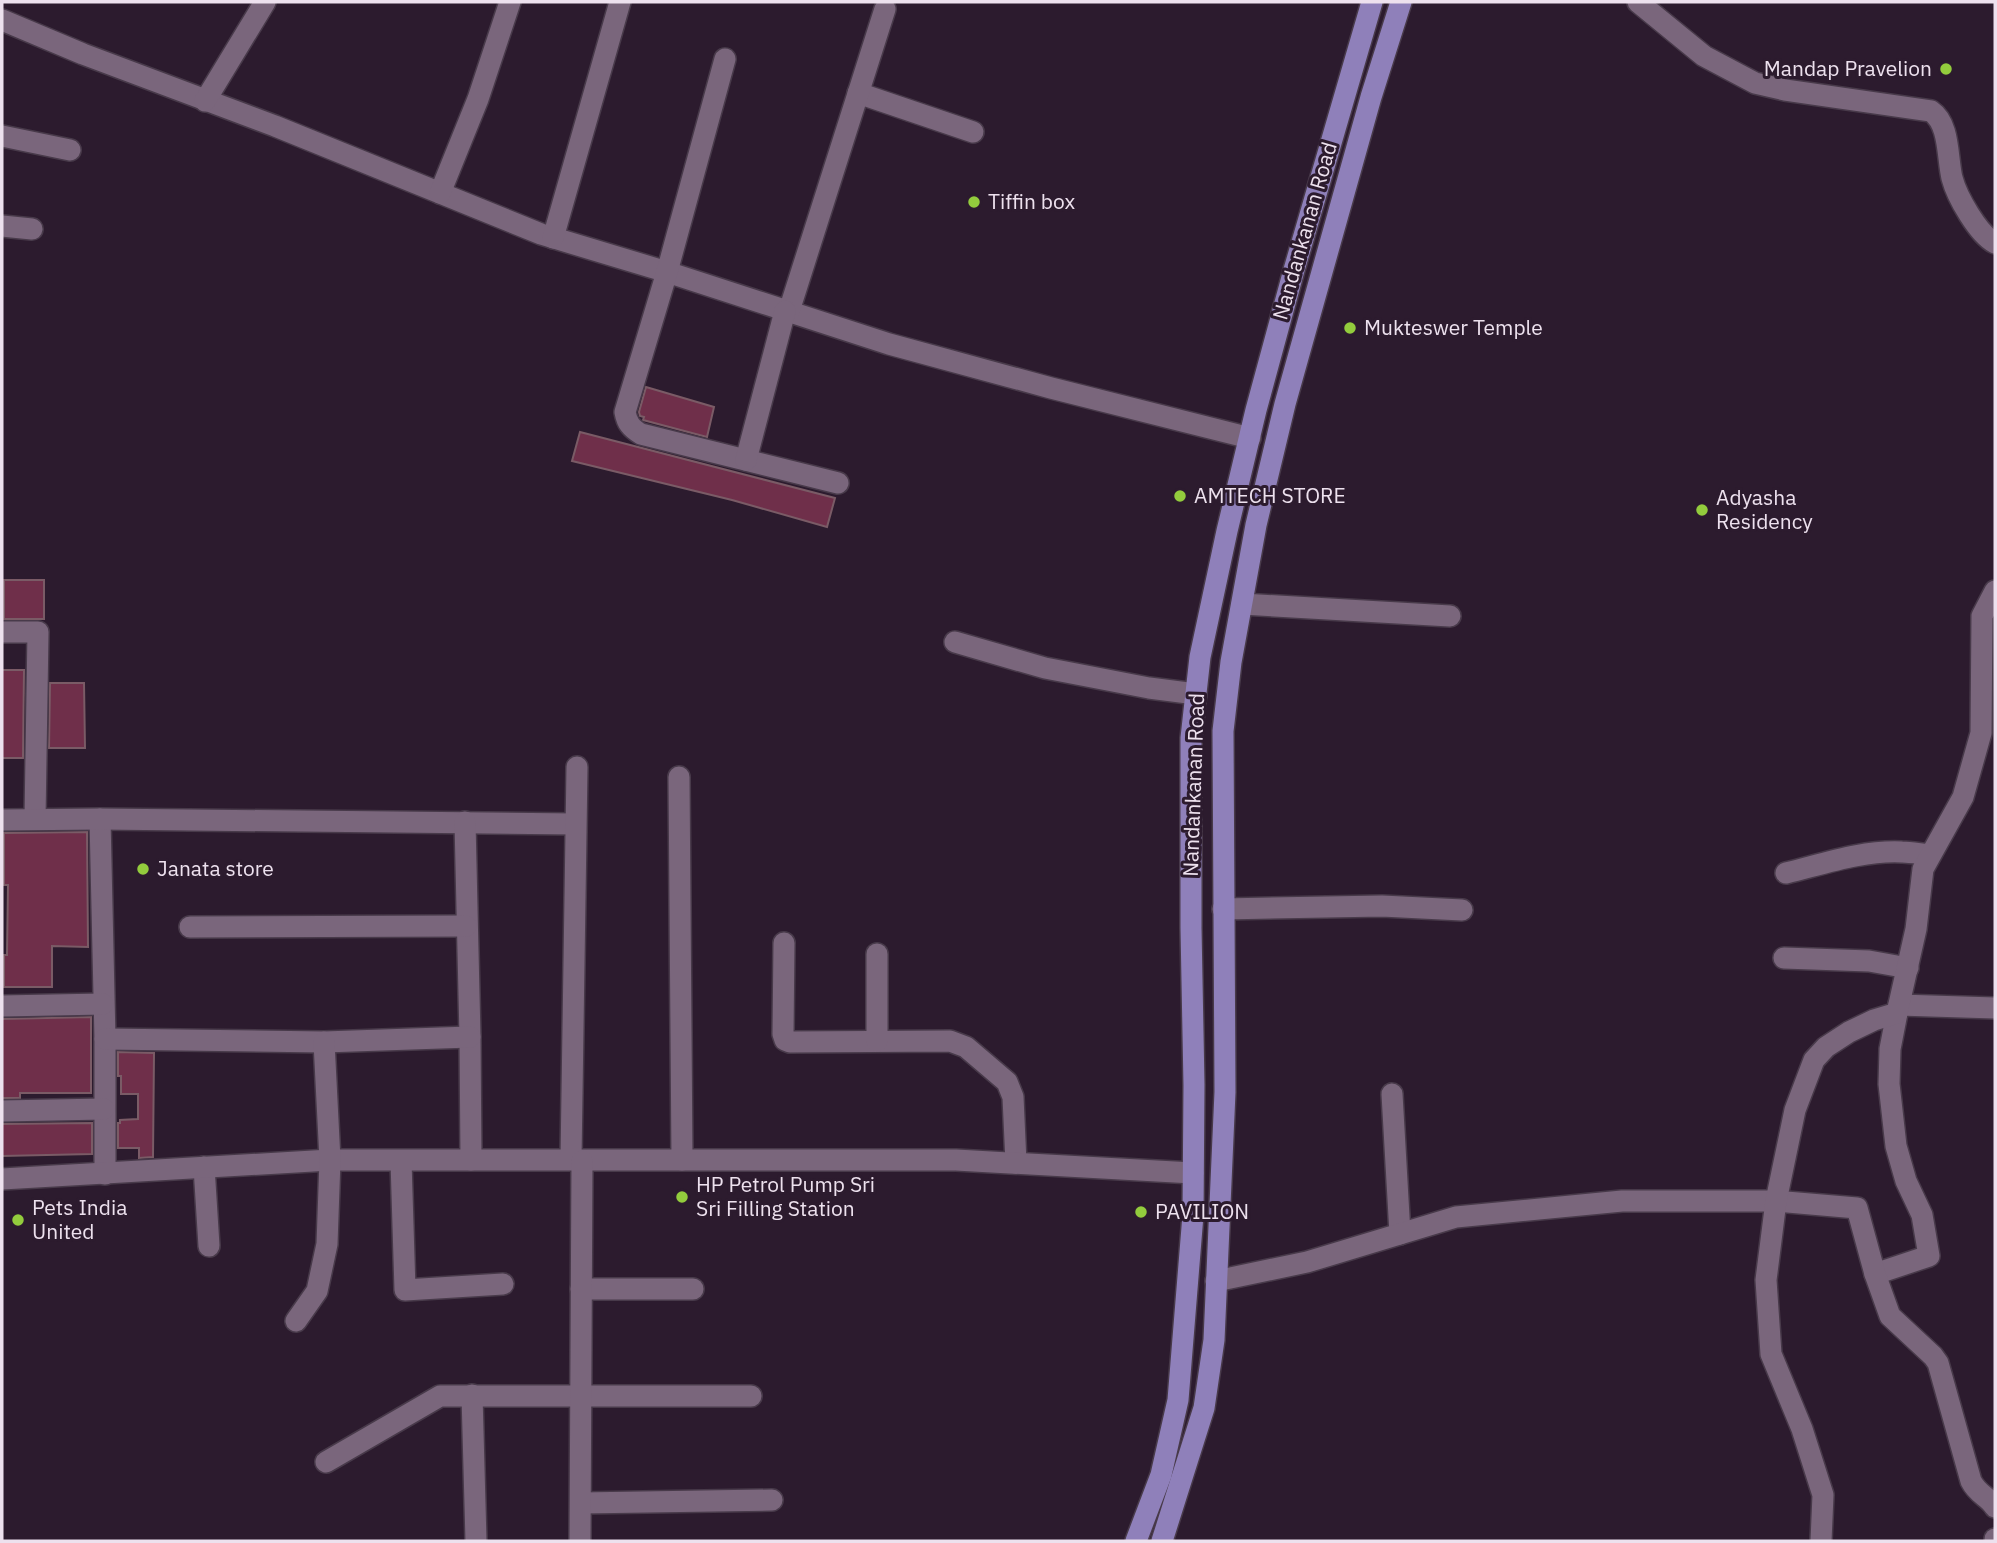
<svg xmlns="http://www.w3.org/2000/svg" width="1997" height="1543" font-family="'IBM Plex Sans',sans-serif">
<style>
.building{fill:#6f2f4a;stroke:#7a5b66;stroke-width:2}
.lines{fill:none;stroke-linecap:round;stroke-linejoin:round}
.minor-casing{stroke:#483a4a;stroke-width:24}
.major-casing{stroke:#483a4a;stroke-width:24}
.minor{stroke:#7a667c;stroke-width:21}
.major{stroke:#8f80ba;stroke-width:21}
.poi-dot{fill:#93cc3d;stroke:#2c1b2e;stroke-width:2.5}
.labels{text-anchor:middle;stroke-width:6;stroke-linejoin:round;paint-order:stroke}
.poi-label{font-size:21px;fill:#ede1ee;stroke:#2c1b2e;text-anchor:start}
.street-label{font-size:21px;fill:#ede1ee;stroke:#2c1b2e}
</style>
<rect width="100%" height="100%" fill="#2c1b2e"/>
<g class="building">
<path d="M 646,387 L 714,407 L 707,437 L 643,420 L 644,417 L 640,416 L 639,412 Z"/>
<path d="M 580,432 L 835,498 L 827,527 L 732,500 L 572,461 Z"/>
<rect x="4" y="580" width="40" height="39"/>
<path d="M 2,670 L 24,670 L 23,758 L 2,758 Z"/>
<path d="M 50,683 L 84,683 L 85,748 L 49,748 Z"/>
<path d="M 87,832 L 88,947 L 52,946 L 52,987 L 4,987 L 4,955 L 7,955 L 8,885 L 4,885 L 4,833 Z"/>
<path d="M 91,1017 L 91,1093 L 20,1093 L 20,1098 L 2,1098 L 2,1019 Z"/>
<path d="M 118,1052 L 154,1053 L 153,1157 L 139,1158 L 139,1148 L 118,1148 L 118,1123 L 120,1123 L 120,1120 L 138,1119 L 138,1094 L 121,1094 L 121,1076 L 118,1076 Z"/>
<path d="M 92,1123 L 92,1154 L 2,1156 L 2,1124 Z"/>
</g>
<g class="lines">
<g class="minor-casing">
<g id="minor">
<path d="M 1638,2 L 1704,56 L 1755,83 L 1785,90 L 1931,111 C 1950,124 1947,157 1952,178 C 1957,197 1978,234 1995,243"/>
<path d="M 2,20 L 83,54 L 275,126 L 541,234 L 667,272 L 889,344 L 1051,388 L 1250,438"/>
<path d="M 725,59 L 667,272 L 625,412 C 627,423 631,428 641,434 L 838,483"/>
<path d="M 858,93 L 973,132"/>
<path d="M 205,101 L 265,2"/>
<path d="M 2,136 L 70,150"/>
<path d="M 440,193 L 478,99 L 510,2"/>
<path d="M 2,226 L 32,229"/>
<path d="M 553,238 L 620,2"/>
<path d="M 789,311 L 885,9"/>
<path d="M 746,460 L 785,311"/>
<path d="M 1242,604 L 1450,616"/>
<path d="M 2,632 L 38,632 L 35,818"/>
<path d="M 955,642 L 1045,668 L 1149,688 L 1196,694"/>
<path d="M 679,777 L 682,1160"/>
<path d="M 100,819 L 105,1039 L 105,1174"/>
<path d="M 2,820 L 100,819 L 575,824"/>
<path d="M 465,822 L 470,1037 L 471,1160"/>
<path d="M 1786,873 C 1823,864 1863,850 1902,852 C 1911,852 1920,854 1930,855"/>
<path d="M 1223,909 L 1382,906 L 1462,910"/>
<path d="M 190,927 L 466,926"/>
<path d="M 784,943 L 783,1034 L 785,1040 L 790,1042 L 950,1041 L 966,1047 L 1007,1082 L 1013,1097 L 1016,1163"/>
<path d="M 1784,958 L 1869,961 L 1908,968"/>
<path d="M 1899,1005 L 1995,1008"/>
<path d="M 2,1006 L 103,1004"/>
<path d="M 105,1039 L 324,1042 L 470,1037"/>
<path d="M 877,1041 L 877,954"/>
<path d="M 1392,1094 L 1400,1234"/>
<path d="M 2,1111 L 104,1109"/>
<path d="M 571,1159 L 577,767"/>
<path d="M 401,1161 L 405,1290 L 503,1284"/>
<path d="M 204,1167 L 209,1246"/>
<path d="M 2,1179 L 330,1160 L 956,1160 L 1193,1173"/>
<path d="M 1875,1274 L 1929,1256 L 1922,1215 L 1906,1181 L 1896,1146 L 1889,1084 L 1890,1049 L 1897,1013"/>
<path d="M 1216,1281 L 1307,1262 L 1456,1217 L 1622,1201 L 1776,1201 L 1857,1208 L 1875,1274 L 1890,1316 L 1933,1356 L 1938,1363 L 1971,1481 C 1978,1495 1988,1496 1995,1507"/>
<path d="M 581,1289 L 693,1289"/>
<path d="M 296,1321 L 317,1291 L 327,1244 L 330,1160 L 324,1042"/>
<path d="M 472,1395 L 476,1541"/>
<path d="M 326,1462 L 440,1396 L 751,1396"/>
<path d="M 581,1503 L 772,1500"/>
<path d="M 580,1541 L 582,1161"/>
<path d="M 1821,1541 L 1823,1495 L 1802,1429 L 1771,1354 L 1766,1280 L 1776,1201 L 1795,1110 L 1814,1060 L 1826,1047 L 1849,1032 L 1874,1020 L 1897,1013 L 1916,929 L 1923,869 L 1963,797 L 1981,733 L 1982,616 L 1995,591"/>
<path d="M 1995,1541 L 1995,1539"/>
</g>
</g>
<g class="major-casing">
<g id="major">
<path d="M 1136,1541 L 1161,1475 L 1178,1400 L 1193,1215 L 1194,1085 L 1191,928 L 1191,738 L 1200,657 L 1227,531 L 1256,410 L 1294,270 L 1372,2"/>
<path d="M 1162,1541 L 1204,1408 L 1214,1340 L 1225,1092 L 1223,731 L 1231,662 L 1256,525 L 1285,404 L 1371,97 L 1401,2"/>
</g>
</g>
<use href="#minor" class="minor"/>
<use href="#major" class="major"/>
</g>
<g class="poi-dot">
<circle cx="1946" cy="69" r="7"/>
<circle cx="974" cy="202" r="7"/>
<circle cx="1350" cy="328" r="7"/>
<circle cx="1180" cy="496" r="7"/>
<circle cx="1702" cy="510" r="7"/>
<circle cx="143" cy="869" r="7"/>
<circle cx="682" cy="1197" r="7"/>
<circle cx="1141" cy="1212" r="7"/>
<circle cx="18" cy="1220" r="7"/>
</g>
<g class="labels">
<g class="poi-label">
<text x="1932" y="76" text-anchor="end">Mandap Pravelion</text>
<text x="988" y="209">Tiffin box</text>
<text x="1364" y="335">Mukteswer Temple</text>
<text x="1194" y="503">AMTECH STORE</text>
<text x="1716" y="505">Adyasha<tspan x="1716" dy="24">Residency</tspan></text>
<text x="157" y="876">Janata store</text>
<text x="696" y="1192">HP Petrol Pump Sri<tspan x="696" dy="24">Sri Filling Station</tspan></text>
<text x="32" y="1215">Pets India<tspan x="32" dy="24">United</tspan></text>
<text x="1155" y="1219">PAVILION</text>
</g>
<g class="street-label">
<text transform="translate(1305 231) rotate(-74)" y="7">Nandankanan Road</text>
<text transform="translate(1194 785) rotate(-88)" y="7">Nandankanan Road</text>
</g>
</g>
<rect width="1997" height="1543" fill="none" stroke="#ede1ee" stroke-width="7"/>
</svg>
